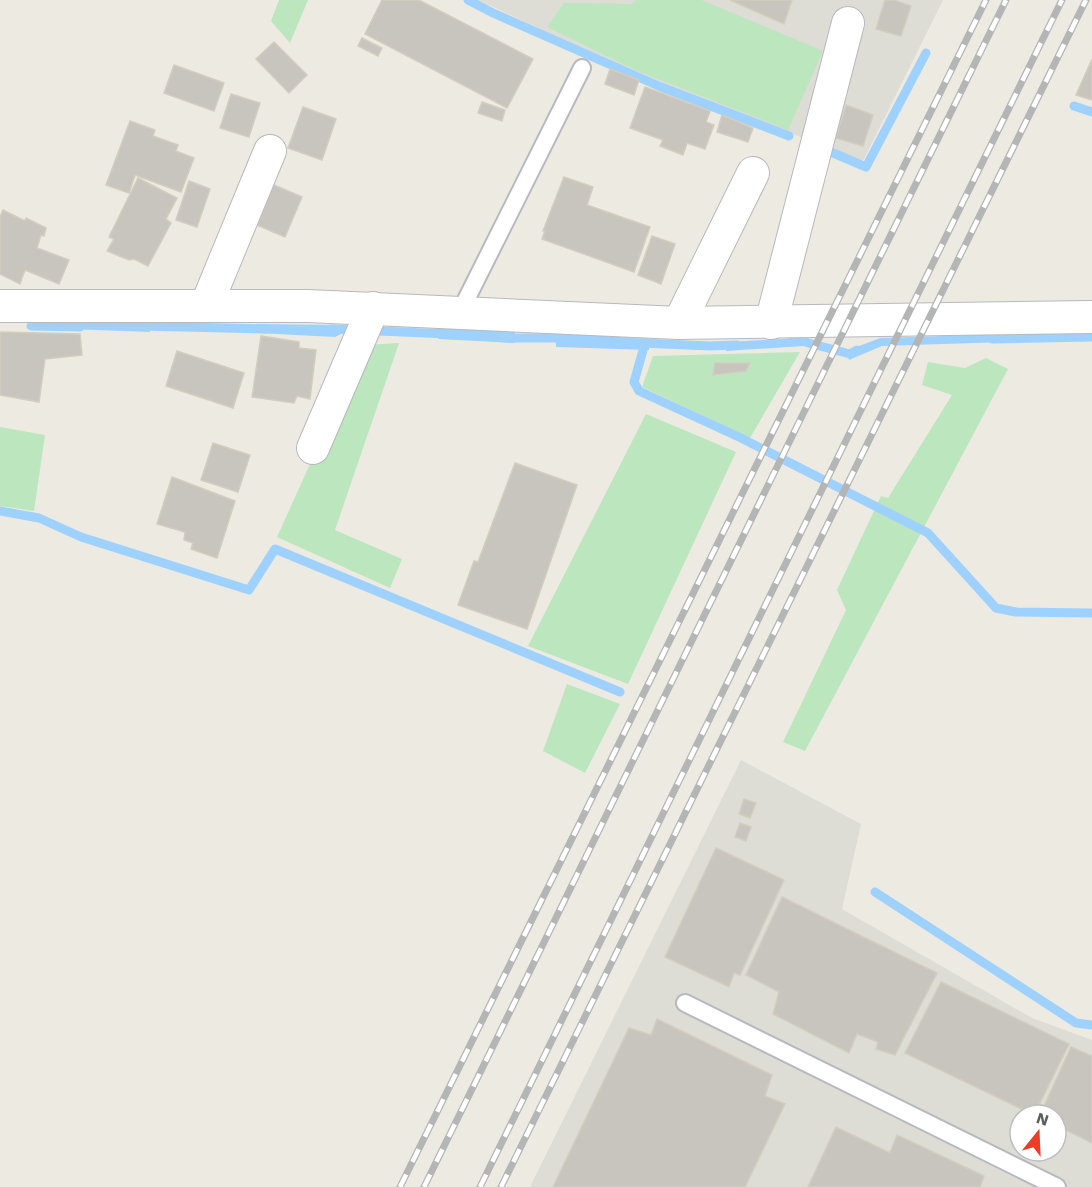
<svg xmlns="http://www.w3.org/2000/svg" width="1092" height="1187" font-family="'Work Sans',sans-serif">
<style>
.industrial{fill:#dddcd5;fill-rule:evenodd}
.green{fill:#bce6be}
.water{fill:#9fd1ff}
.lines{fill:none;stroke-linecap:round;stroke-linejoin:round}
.stream{stroke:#9fd1ff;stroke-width:9}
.building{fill:#c8c5be;stroke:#d2cdbf;stroke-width:1.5}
.lane-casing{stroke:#b6b9be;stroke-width:20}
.street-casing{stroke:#b6b9be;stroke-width:34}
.lane{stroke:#fff;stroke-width:16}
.street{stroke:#fff;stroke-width:32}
.rail-casing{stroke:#b4b5b5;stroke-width:7}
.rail{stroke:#fff;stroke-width:4.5;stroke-dasharray:14;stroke-linecap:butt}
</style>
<rect width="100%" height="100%" fill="#edebe1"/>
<g class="industrial">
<path d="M 478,0 L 943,0 L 863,161 L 686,93 L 558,37 Z"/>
<path d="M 741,760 L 861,824 L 842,909 L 1032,1018 L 1092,1040 L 1092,1187 L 530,1187 ZM 1020,1115 L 1056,1115 L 1056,1151 L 1020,1151 Z"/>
</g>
<g class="green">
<path d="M 279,0 L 308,0 L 290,43 L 271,21 Z"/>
<path d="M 636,0 L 701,0 L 823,51 L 788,130 L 635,70 L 547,27 L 564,3 L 632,4 Z"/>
<path d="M 399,343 L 335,530 L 402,559 L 390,588 L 277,537 L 364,345 Z"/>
<path d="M 800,352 L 750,438 L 642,387 L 653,356 Z"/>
<path d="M 986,358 L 1008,369 L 805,751 L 783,742 L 846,610 L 837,590 L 881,496 L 888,498 L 952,395 L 922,385 L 928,362 L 965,368 Z"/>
<path d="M 646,414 L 736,452 L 628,684 L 528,646 Z"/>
<path d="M 0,427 L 45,435 L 34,511 L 0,506 Z"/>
<path d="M 567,684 L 620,704 L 585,773 L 543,751 Z"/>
</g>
<g class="water">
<path d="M 68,322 L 148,323 L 150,332 L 68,329 Z"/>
<path d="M 256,324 L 344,325 L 341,334 L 335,337 L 257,333 Z"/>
<path d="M 436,326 L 515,331 L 514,343 L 438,339 Z"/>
<path d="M 555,333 L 649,339 L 649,350 L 556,347 Z"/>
<path d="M 1005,334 L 1004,342 L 882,346 L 849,360 L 846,351 L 880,338 Z"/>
<path d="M 803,338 L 804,346 L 726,351 L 724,342 Z"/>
</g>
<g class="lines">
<g class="stream">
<path d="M 468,0 L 493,13 L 661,87 L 789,136"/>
<path d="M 1074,106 L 1092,112"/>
<path d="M 826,150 L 866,167 L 926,53"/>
<path d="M 31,326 L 80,327"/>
<path d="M 139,326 L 266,329"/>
<path d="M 331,329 L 449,334"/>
<path d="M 505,338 L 566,338"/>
<path d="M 992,339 L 1092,337"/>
<path d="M 792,342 L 801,341 L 850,354 L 857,350"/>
<path d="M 640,343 L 710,346 L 737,345"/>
<path d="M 645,343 L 634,382 L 639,391 L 741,438 L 928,533 L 996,608 L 1016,612 L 1092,613"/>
<path d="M 0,511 L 39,518 L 81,537 L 249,590 L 275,549 L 620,692"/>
<path d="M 875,892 L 1076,1023 L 1092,1025"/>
</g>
</g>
<g class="building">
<path d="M 382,0 L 419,0 L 533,59 L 507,108 L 365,34 Z"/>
<path d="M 730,0 L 792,0 L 784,24 Z"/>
<path d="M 885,0 L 894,0 L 911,6 L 901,36 L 876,29 Z"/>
<path d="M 362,38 L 382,48 L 378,56 L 358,46 Z"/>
<path d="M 274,42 L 307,75 L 289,93 L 256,59 Z"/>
<path d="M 1092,59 L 1092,100 L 1076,95 Z"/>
<path d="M 174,65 L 224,83 L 214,111 L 164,93 Z"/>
<path d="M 610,69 L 639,80 L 634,95 L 605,84 Z"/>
<path d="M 645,87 L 710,111 L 706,122 L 714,125 L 705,149 L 687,143 L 683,155 L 660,146 L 663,140 L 630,128 Z"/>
<path d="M 231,94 L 260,103 L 249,137 L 220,128 Z"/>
<path d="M 482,102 L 505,110 L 502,121 L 478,113 Z"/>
<path d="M 846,105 L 873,115 L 863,146 L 836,138 Z"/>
<path d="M 303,107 L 336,119 L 322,160 L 288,148 Z"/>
<path d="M 722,115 L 753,128 L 748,142 L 717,132 Z"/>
<path d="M 130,121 L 155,130 L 153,136 L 178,145 L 176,151 L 194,158 L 181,192 L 135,175 L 129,193 L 106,185 Z"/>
<path d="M 564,177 L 593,187 L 587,205 L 650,227 L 634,272 L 542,239 L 545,231 L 543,231 Z"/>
<path d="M 138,178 L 177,198 L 166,219 L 171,223 L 148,266 L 134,259 L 129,260 L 107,251 L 114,239 L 109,237 Z"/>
<path d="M 189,181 L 210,189 L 197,227 L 176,220 Z"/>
<path d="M 274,185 L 302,197 L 285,237 L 257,225 Z"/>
<path d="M 3,210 L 25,221 L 26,218 L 46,228 L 44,236 L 41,235 L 37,248 L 69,260 L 59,284 L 25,270 L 20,284 L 0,274 L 0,217 Z"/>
<path d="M 652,236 L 675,244 L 661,284 L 638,275 Z"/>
<path d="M 0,332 L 80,334 L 82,355 L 45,359 L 39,402 L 0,395 Z"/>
<path d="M 261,336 L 299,342 L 299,348 L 316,350 L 310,399 L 297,396 L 294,403 L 252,397 Z"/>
<path d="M 177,351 L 244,373 L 233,408 L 166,386 Z"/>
<path d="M 715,363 L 750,363 L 746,371 L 713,375 Z"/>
<path d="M 213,443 L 250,455 L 238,492 L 201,480 Z"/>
<path d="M 515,463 L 577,485 L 527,629 L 458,605 L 474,561 L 478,562 Z"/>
<path d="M 172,477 L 235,501 L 217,558 L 191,549 L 193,543 L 184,540 L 185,532 L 157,524 Z"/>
<path d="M 744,799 L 756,803 L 750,818 L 739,814 Z"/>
<path d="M 740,823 L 751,827 L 746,841 L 735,837 Z"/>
<path d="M 716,848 L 784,880 L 740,975 L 734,973 L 729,987 L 665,957 Z"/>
<path d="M 782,897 L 937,973 L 895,1055 L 876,1049 L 878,1042 L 857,1034 L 849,1053 L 773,1014 L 779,992 L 746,975 Z"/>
<path d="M 941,982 L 1069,1044 L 1034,1115 L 905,1053 Z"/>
<path d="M 657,1019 L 772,1075 L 765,1096 L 785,1104 L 745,1187 L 553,1187 L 629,1028 L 651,1035 Z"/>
<path d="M 1071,1047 L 1092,1056 L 1092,1143 L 1056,1125 L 1056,1115 L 1040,1115 Z"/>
<path d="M 836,1127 L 890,1153 L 897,1135 L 984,1176 L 980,1187 L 808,1187 Z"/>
</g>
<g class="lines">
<g class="lane-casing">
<g id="lane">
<path d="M 460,312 L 582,68"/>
<path d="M 685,1003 L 1057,1187"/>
</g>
</g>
<g class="street-casing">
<g id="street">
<path d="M 0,306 L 308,306 L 679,323 L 1092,317"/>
<path d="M 206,306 L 270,151"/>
<path d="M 679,323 L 753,173"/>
<path d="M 771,323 L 848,23"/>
<path d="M 313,448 L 373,308"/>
</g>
</g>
<use href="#lane" class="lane"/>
<use href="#street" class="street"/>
<g class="rail-casing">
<g id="rail">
<path d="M 400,1187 L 986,0"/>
<path d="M 424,1187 L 1006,0"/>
<path d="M 480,1187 L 1062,0"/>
<path d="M 501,1187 L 1086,0"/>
</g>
</g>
<use href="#rail" class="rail"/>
</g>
<g transform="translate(1038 1133) rotate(18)"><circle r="28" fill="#ffffff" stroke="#bdbec0" stroke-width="1.5"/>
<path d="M0-4.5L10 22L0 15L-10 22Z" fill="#ef3d25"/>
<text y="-9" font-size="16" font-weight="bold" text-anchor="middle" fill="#595d62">N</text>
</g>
</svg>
